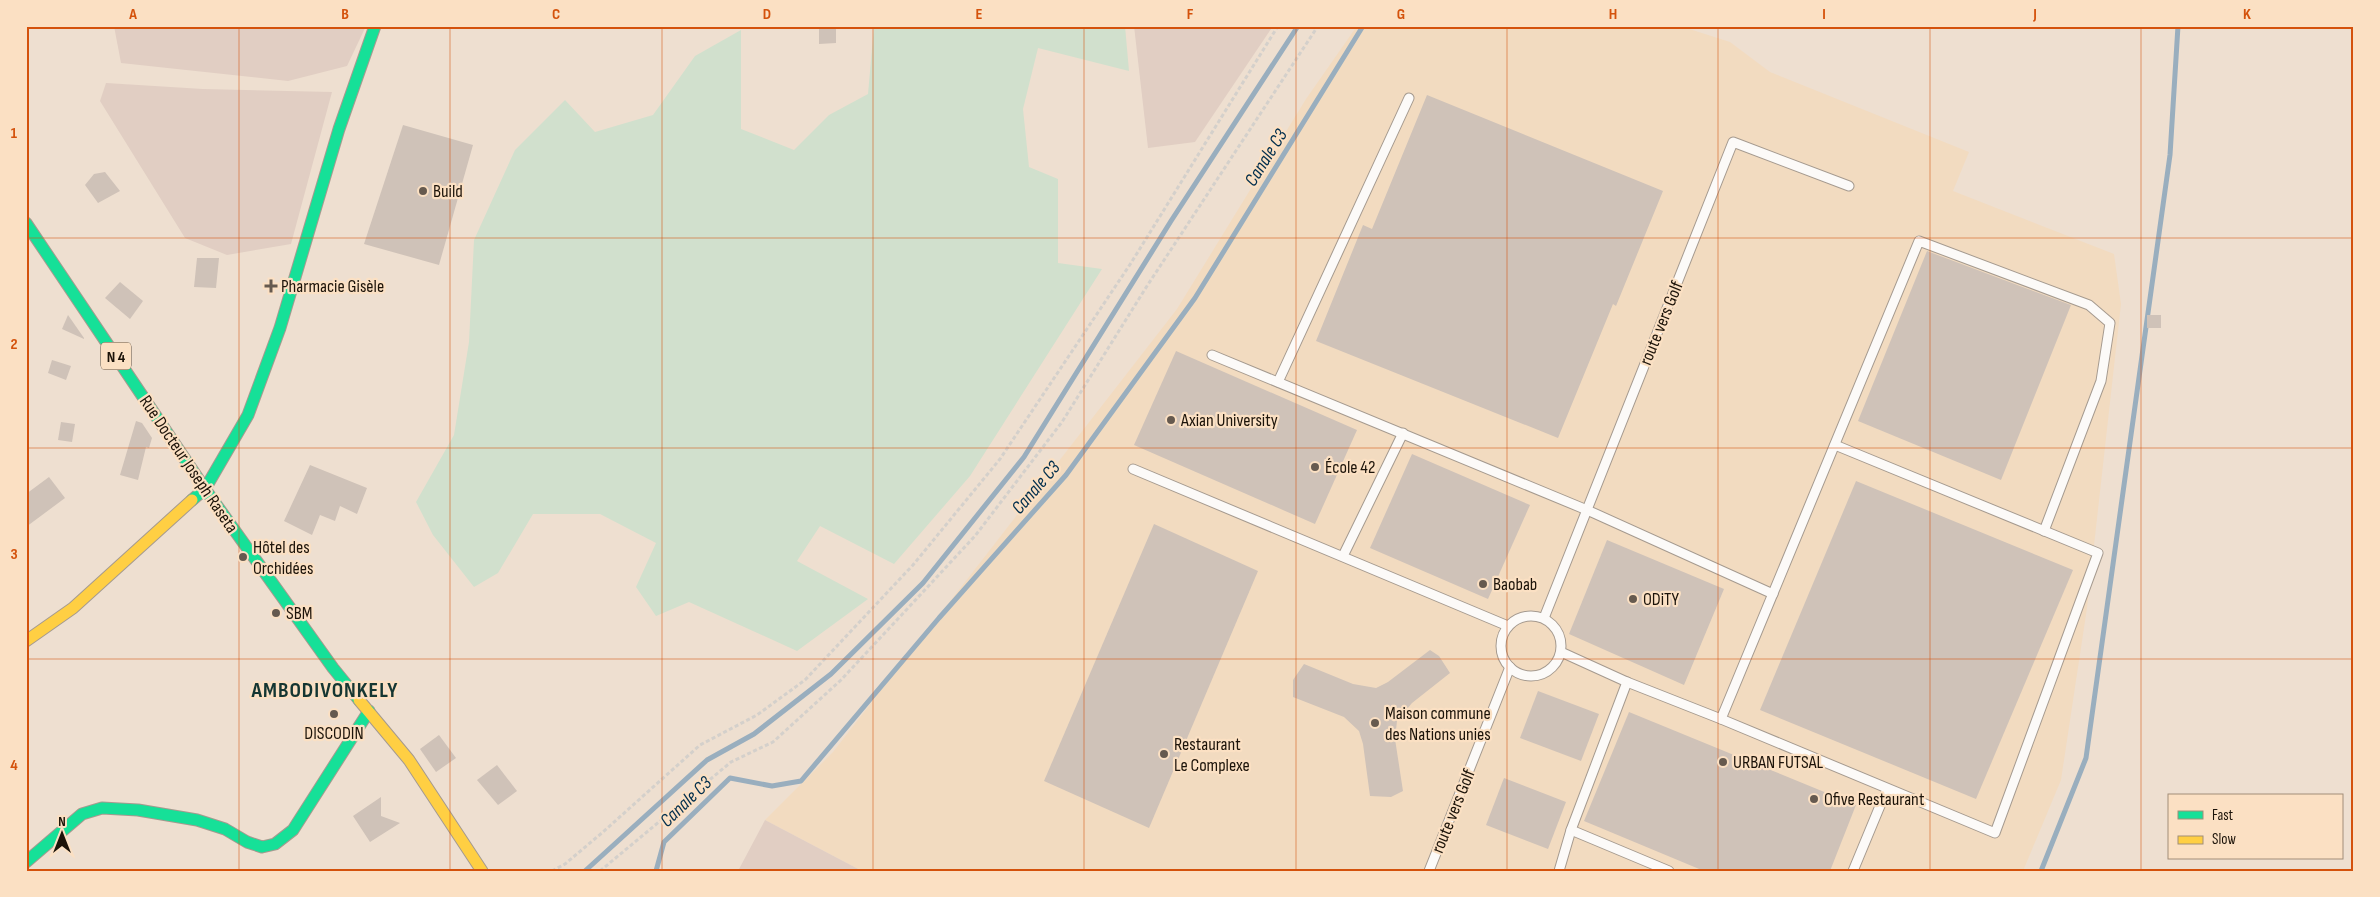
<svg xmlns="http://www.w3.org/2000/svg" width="2380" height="897" font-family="'Sofia Sans Condensed',sans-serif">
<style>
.built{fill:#f2dbc0}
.industrial{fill:#e1cec3}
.green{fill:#d1e0cd}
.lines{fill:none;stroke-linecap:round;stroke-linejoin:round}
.stream{stroke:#99aebe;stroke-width:5}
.building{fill:#cfc2b8}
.lane-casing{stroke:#a59a8f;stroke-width:11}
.fast-casing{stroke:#a59a8f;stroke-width:13}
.slow-casing{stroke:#a59a8f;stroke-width:13}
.path{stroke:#d4d0cb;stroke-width:3;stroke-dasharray:4 2.5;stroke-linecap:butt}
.lane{stroke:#fcfaf8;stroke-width:9}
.fast{stroke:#16e098;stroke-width:11}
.slow{stroke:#ffcf43;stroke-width:11}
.grid{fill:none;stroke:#d4520c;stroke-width:1;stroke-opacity:0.55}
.poi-dot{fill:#665a4f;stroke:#fbe0c3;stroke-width:2}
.labels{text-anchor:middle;stroke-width:4.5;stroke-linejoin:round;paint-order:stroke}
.shield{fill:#fbe0c3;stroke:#5f5041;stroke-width:1}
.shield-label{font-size:16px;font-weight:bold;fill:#1c1309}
.poi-label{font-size:18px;fill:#1c1309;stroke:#fbe0c3;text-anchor:start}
.street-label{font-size:18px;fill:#1c1309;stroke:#fbe0c3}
.water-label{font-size:19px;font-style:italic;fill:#002e4d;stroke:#fbe0c3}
.district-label{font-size:22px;font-weight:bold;letter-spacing:1px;fill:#153632;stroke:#fbe0c3}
.neatline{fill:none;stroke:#d4520c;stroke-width:2}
.grid-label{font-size:16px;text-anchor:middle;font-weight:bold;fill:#d4520c}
</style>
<rect width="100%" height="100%" fill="#eedfd0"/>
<path class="built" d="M 1357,26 L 1680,26 L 1730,42 L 1770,72 L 1969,152 L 1953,191 L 2114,254 L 2121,304 L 2087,608 L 2061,780 L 2023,871 L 862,871 L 765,820 L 833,752 L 1177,309 L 1306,99 Z"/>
<g class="industrial">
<path d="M 114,26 L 366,26 L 347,66 L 288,81 L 121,63 Z"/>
<path d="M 1134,26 L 1273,26 L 1195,142 L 1148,148 Z"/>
<path d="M 106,83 L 203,89 L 332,92 L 291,244 L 227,255 L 185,238 L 100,101 Z"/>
<path d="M 765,820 L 862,871 L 738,871 Z"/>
</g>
<path class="green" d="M 874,26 L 1125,26 L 1129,71 L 1038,48 L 1023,109 L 1029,167 L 1058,179 L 1058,263 L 1102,269 L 970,476 L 894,564 L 820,526 L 797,561 L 868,599 L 797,651 L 689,602 L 656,616 L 636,587 L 656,543 L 600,514 L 533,514 L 498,573 L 474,587 L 433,535 L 416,502 L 454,435 L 469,342 L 474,240 L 515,150 L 565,100 L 595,132 L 653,115 L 695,56 L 741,30 L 741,129 L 794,150 L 829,115 L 868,94 Z"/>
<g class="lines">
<g class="stream">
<path d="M 585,871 L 707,760 L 754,734 L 831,674 L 923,583 L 1024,457 L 1171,221 L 1298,26"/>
<path d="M 656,871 L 664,842 L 730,778 L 772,786 L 801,781 L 939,618 L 1066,475 L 1195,298 L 1363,26"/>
<path d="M 2041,871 L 2086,758 L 2170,155 L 2178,26"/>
</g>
</g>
<g class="building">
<path d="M 819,26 L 836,26 L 836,43 L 819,44 Z"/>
<path d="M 1427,95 L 1663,191 L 1616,306 L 1613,304 L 1558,438 L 1316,341 L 1363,225 L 1372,229 Z"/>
<path d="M 403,125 L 473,145 L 439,265 L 364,244 Z"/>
<path d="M 105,172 L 120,191 L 98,203 L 85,185 L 94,174 Z"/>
<path d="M 1927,251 L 2071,305 L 2001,480 L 1858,421 Z"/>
<path d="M 197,258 L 219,258 L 216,288 L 194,287 Z"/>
<path d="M 120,282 L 143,301 L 130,319 L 105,298 Z"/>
<path d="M 68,315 L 84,338 L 84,339 L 62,329 Z"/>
<rect x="2147" y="315" width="14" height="13"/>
<path d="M 1176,351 L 1357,430 L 1315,524 L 1134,445 Z"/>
<path d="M 52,360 L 71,366 L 66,380 L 48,373 Z"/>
<path d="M 136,421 L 142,423 L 152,438 L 149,448 L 146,447 L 138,480 L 120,475 Z"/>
<path d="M 61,422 L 75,424 L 72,442 L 58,440 Z"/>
<path d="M 1412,454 L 1530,505 L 1488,599 L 1370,548 Z"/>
<path d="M 310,465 L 367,488 L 357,514 L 340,506 L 335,521 L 320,515 L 312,535 L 284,521 Z"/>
<path d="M 49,477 L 65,498 L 26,527 L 26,494 Z"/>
<path d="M 1856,481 L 2073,570 L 1976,799 L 1760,710 Z"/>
<path d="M 1154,524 L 1258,571 L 1149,828 L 1044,781 Z"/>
<path d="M 1607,540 L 1724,589 L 1684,685 L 1569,634 Z"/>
<path d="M 1430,650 L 1439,656 L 1450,673 L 1412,703 L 1397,721 L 1395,739 L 1403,791 L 1391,797 L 1370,796 L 1363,744 L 1359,731 L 1344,717 L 1293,697 L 1293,680 L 1304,664 L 1353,684 L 1376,688 L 1388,682 Z"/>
<path d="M 1538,691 L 1599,714 L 1581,761 L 1520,738 Z"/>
<path d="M 1629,712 L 1856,805 L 1830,871 L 1704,871 L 1584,821 Z"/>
<path d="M 439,735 L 456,758 L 436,772 L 420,749 Z"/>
<path d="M 497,765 L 517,791 L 498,805 L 477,780 Z"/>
<path d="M 1504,778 L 1566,802 L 1548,849 L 1486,825 Z"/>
<path d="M 381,797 L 381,816 L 400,823 L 370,842 L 353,816 Z"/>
</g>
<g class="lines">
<g class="lane-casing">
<g id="lane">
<path d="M 1212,355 L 1587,510 L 1773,594"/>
<path d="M 1278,382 L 1409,98"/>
<path d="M 1133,469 L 1508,626"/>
<path d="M 1343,556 L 1403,433"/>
<circle cx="1531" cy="646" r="30"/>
<path d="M 1544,618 L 1733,142 L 1849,186"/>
<path d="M 1561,652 L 1627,682 L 1721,719 L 1995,833 L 2098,553 L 1835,445"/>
<path d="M 1721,719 L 1919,241 L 2089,305 L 2110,323 L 2101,381 L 2044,531"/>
<path d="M 1571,830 L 1669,871"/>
<path d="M 1429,871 L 1510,667"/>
<path d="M 1559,871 L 1571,830 L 1627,682"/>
<path d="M 1853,871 L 1887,789"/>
</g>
</g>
<g class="fast-casing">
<g id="fast">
<path d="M 26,223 L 205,489 L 333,668 L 359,700"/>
<path d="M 192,500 L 205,489 L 248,415 L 280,328 L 339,129 L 375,26"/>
<path d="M 26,862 L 82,814 L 102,808 L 138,810 L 197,820 L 225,829 L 247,842 L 262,847 L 275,844 L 293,830 L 369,711"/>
</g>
</g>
<g class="slow-casing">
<g id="slow">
<path d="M 26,641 L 73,608 L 192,500"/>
<path d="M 359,700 L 409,760 L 482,871"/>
</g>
</g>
<g class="path">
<path d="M 552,871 L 565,864 L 603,832 L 700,745 L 757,715 L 805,680 L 913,565 L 1000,459 L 1131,263 L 1278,26"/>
<path d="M 600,871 L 731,762 L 773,742 L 841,680 L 975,536 L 1062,422 L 1147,286 L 1318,26"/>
</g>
<use href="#lane" class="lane"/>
<use href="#fast" class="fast"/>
<use href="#slow" class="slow"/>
</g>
<path class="grid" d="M 239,26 L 239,871M 450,26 L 450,871M 662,26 L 662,871M 873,26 L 873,871M 1084,26 L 1084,871M 1296,26 L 1296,871M 1507,26 L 1507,871M 1718,26 L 1718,871M 1930,26 L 1930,871M 2141,26 L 2141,871M 26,238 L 2354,238M 26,448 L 2354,448M 26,659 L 2354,659"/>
<g class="poi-dot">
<circle cx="423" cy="191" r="5"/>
<path d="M268.5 278.5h5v5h5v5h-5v5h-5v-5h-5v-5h5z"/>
<circle cx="1171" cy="420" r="5"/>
<circle cx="1315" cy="467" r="5"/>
<circle cx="243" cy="557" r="5"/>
<circle cx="1483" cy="584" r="5"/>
<circle cx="1633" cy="599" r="5"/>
<circle cx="276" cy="613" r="5"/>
<circle cx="334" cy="714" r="5"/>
<circle cx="1375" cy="723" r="5"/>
<circle cx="1164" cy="754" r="5"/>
<circle cx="1723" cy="762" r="5"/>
<circle cx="1814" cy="799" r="5"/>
</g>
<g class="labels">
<rect class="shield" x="101" y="342.5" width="30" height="27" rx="4"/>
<g class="shield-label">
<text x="116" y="362">N 4</text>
</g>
<g class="poi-label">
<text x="433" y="197">Build</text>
<text x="281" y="292">Pharmacie Gisèle</text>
<text x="1181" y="426">Axian University</text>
<text x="1325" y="473">École 42</text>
<text x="253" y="553">Hôtel des<tspan x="253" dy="21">Orchidées</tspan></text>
<text x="1493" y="590">Baobab</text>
<text x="1643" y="605">ODiTY</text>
<text x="286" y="619">SBM</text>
<text x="1385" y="719">Maison commune<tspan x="1385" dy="21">des Nations unies</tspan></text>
<text x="334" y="739" text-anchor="middle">DISCODIN</text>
<text x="1174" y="750">Restaurant<tspan x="1174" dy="21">Le Complexe</tspan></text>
<text x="1733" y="768">URBAN FUTSAL</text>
<text x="1824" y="805">Ofive Restaurant</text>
</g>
<g class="street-label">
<text transform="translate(1661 323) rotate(-68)" y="6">route vers Golf</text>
<text transform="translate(189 464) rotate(56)" y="6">Rue Docteur Joseph Raseta</text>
<text transform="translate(1453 811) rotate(-68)" y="6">route vers Golf</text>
</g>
<g class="water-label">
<text transform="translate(1265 157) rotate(-58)" y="7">Canale C3</text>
<text transform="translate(1035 487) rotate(-49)" y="7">Canale C3</text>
<text transform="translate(685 801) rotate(-44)" y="7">Canale C3</text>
</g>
<g class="district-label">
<text x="325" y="697">AMBODIVONKELY</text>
</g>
</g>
<rect width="2380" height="897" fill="none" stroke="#fbe0c3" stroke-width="55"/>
<rect x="2168" y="794" width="175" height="65" fill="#fbe0c3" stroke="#a28e79"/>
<rect x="2178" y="811" width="25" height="8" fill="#16e098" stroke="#a28e79"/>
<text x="2212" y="820" font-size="15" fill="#1c1309">Fast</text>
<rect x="2178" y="836" width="25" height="8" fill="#ffcf43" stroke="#a28e79"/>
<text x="2212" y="844" font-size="15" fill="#1c1309">Slow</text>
<g transform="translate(62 834)" stroke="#fbe0c3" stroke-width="4" paint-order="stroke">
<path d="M0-4L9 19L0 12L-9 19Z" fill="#1c1309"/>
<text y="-8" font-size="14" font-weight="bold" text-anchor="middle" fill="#1c1309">N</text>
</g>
<rect x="28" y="28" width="2324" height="842" class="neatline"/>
<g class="grid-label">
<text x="133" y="19">A</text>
<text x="345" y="19">B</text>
<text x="556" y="19">C</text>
<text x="767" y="19">D</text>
<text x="979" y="19">E</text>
<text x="1190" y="19">F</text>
<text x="1401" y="19">G</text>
<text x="1613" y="19">H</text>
<text x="1824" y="19">I</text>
<text x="2035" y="19">J</text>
<text x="2247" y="19">K</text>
<text x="14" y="138">1</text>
<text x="14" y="349">2</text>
<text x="14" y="559">3</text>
<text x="14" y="770">4</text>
</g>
</svg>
